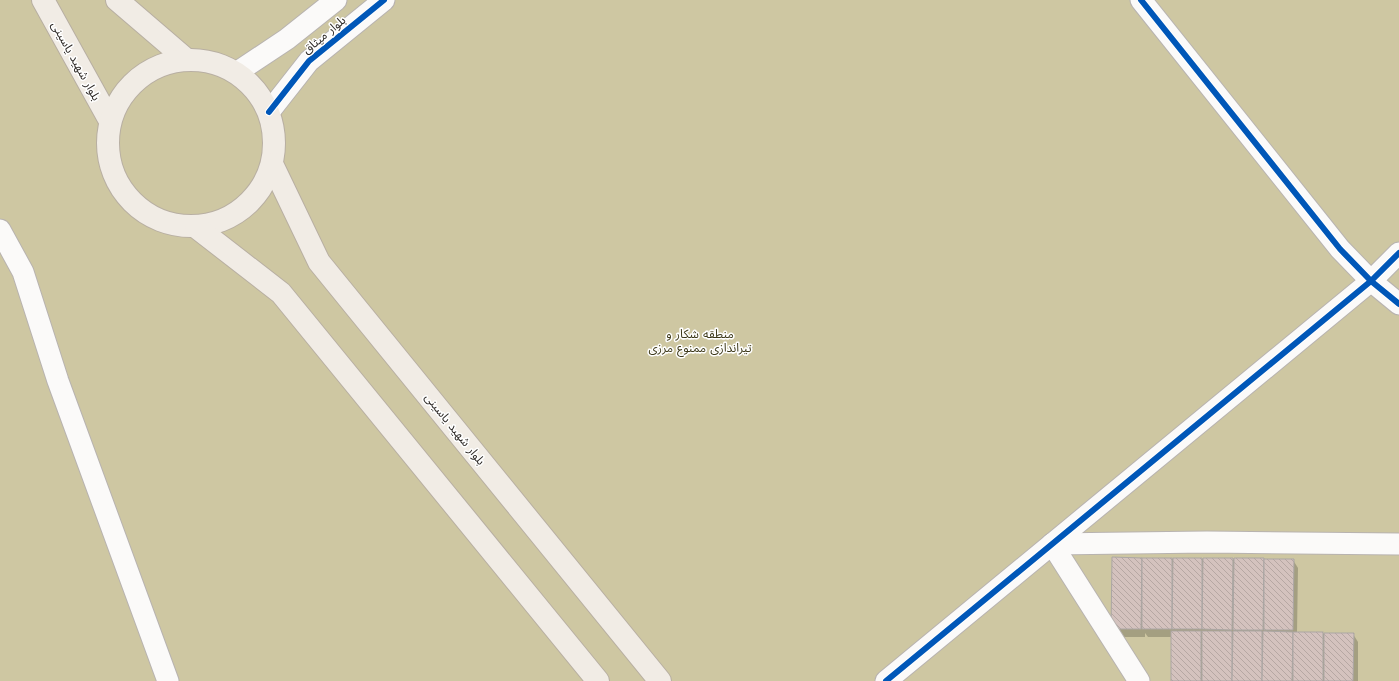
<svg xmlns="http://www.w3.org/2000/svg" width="1399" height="681" font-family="'Work Sans','Noto Sans Arabic',sans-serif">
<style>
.park{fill:#cec7a2}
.shadow{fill:#0003}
.building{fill:url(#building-back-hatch);stroke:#aba6a4}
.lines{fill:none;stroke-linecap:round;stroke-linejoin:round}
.minor-casing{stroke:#b8b3b0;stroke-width:23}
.major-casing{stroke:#b8afa2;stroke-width:24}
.minor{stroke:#fbfaf9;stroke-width:21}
.major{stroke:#f1ece5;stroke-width:22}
.cycleway-casing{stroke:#fff;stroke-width:8}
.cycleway{stroke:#0057b8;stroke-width:6}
.labels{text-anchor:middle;stroke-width:3;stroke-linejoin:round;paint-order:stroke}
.street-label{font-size:12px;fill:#2e2a27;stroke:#fff}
.park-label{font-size:12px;fill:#3b3717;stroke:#fff}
</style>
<defs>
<pattern id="building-back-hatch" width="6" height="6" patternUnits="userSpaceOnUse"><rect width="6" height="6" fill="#d4c2be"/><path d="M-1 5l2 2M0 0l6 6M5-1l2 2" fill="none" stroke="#b6a7a3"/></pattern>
</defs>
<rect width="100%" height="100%" fill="#e4deda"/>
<rect class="park" x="0" y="0" width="1399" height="681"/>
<path class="shadow" d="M 1141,559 L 1143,563 L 1143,559 L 1293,560 L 1298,568 L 1297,633 L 1353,634 L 1358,642 L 1358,681 L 1172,681 L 1172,637 L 1148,637 L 1145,633 L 1145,637 L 1117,637 L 1112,628 Z"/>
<g class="building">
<path d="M 1112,557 L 1142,558 L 1141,629 L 1111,629 Z"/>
<rect x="1142" y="558" width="30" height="71"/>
<path d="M 1173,558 L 1202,558 L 1202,629 L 1172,629 Z"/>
<path d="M 1203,558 L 1233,558 L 1232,630 L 1202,629 Z"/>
<path d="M 1234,558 L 1264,558 L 1263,630 L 1233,630 Z"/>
<path d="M 1264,559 L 1294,559 L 1293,630 L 1264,630 Z"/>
<rect x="1171" y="631" width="30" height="50"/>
<rect x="1202" y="631" width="30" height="50"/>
<path d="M 1233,631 L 1262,631 L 1262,681 L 1232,681 Z"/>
<path d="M 1263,631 L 1293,632 L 1292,681 L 1262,681 Z"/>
<rect x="1293" y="632" width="30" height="49"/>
<path d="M 1324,633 L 1354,633 L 1353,681 L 1324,681 Z"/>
</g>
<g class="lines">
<g class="minor-casing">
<g id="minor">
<path d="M 1141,0 L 1340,249 L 1371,281 L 1399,304"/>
<path d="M 236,73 L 287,39 L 336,0"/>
<path d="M 269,112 L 309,61 L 384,0"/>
<path d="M 0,230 L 23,272 L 58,381 L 168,681"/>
<path d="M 1052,544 L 1207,542 L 1399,544"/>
<path d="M 1052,544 L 1139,681"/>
<path d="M 886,681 L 1371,281 L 1399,253"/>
</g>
</g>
<g class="major-casing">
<g id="major">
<path d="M 43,0 L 110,121"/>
<path d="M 117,0 L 187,60"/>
<circle cx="191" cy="143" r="83"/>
<path d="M 272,164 L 319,262 L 660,681"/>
<path d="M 196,227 L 281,293 L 598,681"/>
</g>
</g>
<use href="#minor" class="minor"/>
<use href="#major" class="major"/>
<g class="cycleway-casing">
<g id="cycleway">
<path d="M 1141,0 L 1340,249 L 1371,281 L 1399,304"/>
<path d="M 269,112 L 309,61 L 384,0"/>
<path d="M 886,681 L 1371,281 L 1399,253"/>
</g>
</g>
<use href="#cycleway" class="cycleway"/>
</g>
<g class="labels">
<g class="street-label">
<text transform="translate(324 35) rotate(-40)" y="4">بلوار میثاق</text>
<text transform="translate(76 61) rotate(61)" y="4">بلوار شهید یاسینی</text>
<text transform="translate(455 429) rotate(51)" y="4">بلوار شهید یاسینی</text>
</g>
<g class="park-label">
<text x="700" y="338">منطقه شکار و<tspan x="700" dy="14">تیراندازی ممنوع مرزی</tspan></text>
</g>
</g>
</svg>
